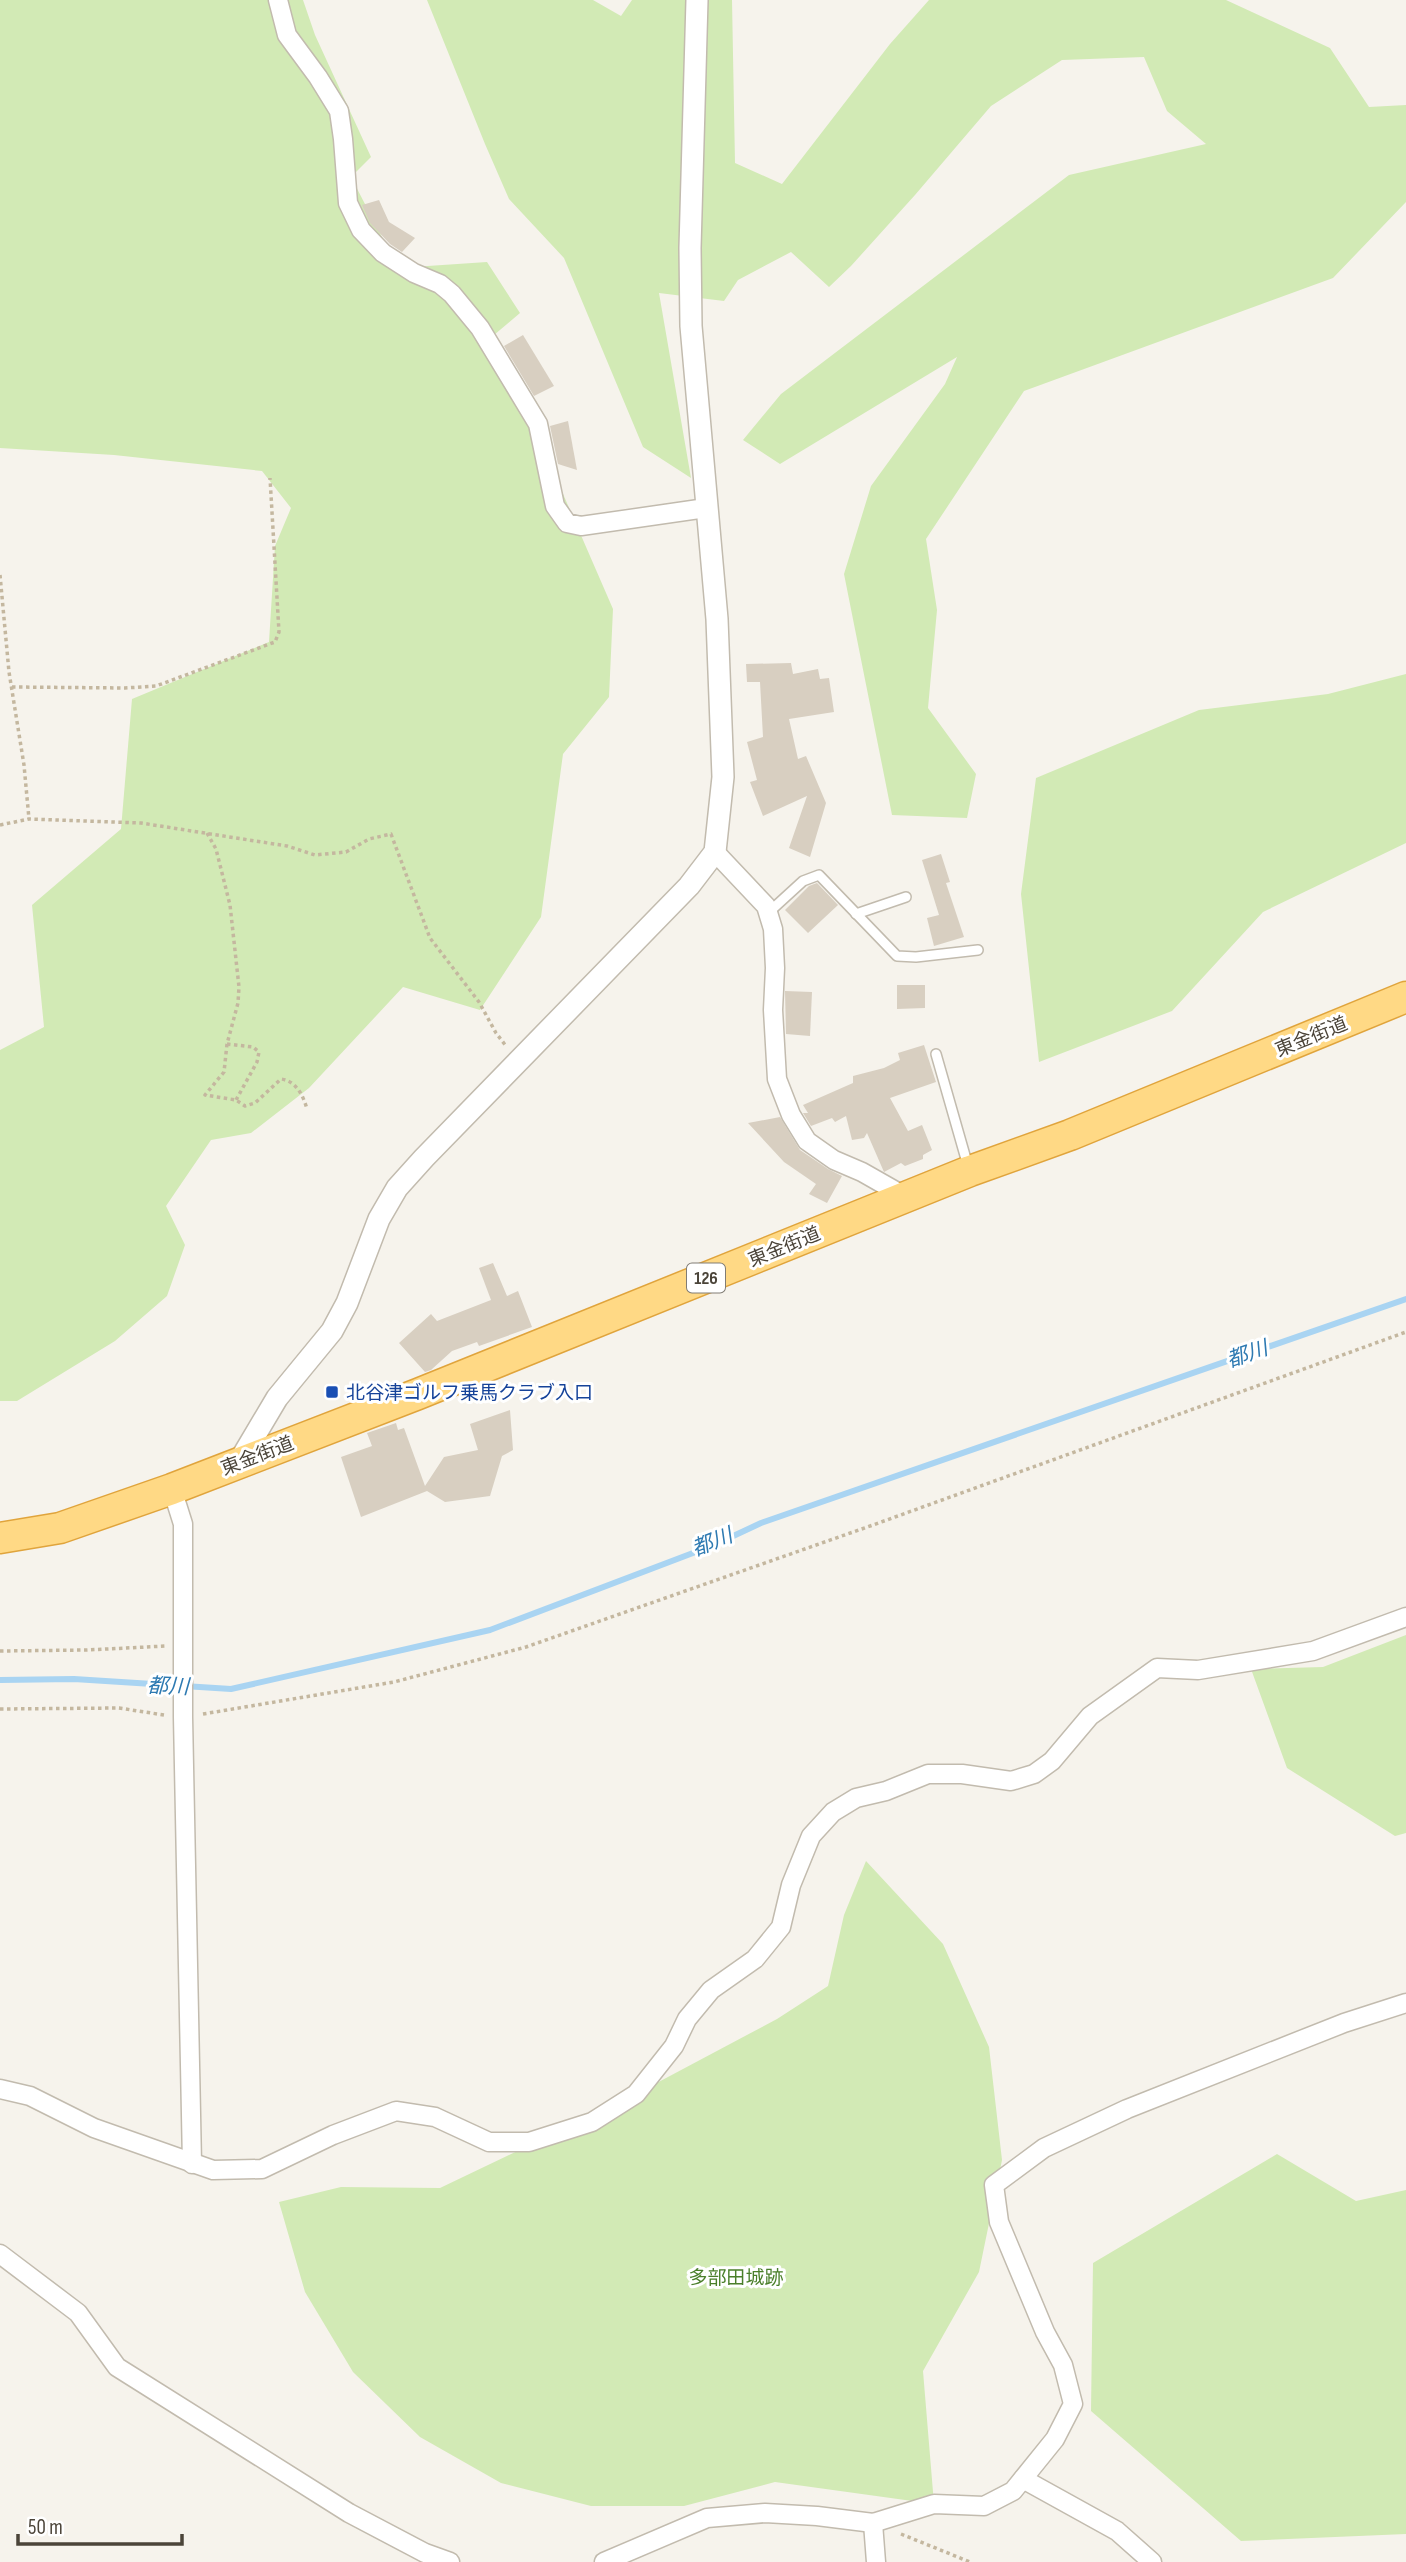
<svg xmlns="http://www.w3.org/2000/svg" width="1406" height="2562" font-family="'Sofia Sans Condensed','Noto Sans JP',sans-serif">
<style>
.green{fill:#d2eab5}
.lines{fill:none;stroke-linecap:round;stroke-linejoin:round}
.stream{stroke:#a9d4f2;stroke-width:6}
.building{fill:#d8cfc1}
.service-casing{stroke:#c2bbae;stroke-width:12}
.minor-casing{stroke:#c2bbae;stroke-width:21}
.tertiary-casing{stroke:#c2bbae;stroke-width:24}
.trunk-casing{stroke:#e0a43c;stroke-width:33}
.path{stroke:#c4b79f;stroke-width:3.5;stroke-dasharray:3.5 3.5;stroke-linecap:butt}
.service{stroke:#fff;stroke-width:9}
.minor{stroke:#fff;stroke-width:18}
.tertiary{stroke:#fff;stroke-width:21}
.trunk{stroke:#ffd985;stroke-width:30}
.transit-dot{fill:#1a4fb4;stroke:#fff;stroke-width:2.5}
.labels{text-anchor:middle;stroke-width:6;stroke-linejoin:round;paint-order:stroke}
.shield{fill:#fff;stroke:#817c74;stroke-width:2}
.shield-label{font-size:18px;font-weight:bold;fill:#4b4439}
.street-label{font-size:19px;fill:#4b4439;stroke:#fff}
.transit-label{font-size:19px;fill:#164399;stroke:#fff;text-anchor:start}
.park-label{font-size:19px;fill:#4a7f2a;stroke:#fff}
.water-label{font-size:21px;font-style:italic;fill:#2e7ab2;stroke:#fff}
</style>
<rect width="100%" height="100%" fill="#f6f3ec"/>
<g class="green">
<path d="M 0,0 L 303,0 L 315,35 L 371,157 L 351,177 L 398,268 L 487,262 L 520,313 L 494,335 L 613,609 L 609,697 L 563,754 L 541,917 L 480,1010 L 403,987 L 309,1088 L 251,1133 L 211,1140 L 166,1206 L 185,1245 L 167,1296 L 115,1341 L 17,1401 L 0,1401 L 0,1050 L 44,1027 L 32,905 L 121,829 L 132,699 L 269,642 L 275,546 L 291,508 L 262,471 L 114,455 L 0,448 Z"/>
<path d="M 427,0 L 593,0 L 621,16 L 632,0 L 732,0 L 735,163 L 782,184 L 890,44 L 929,0 L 1226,0 L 1330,48 L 1369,107 L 1406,105 L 1406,202 L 1333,278 L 1024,391 L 926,539 L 937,610 L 928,708 L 976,774 L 967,818 L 892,815 L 844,574 L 871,486 L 945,384 L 957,357 L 780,464 L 743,440 L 781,394 L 1069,175 L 1206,144 L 1167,111 L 1144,57 L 1062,60 L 991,106 L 915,195 L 851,266 L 829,287 L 791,252 L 738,280 L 724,301 L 659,293 L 691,478 L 643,447 L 564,258 L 509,199 L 485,144 Z"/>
<path d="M 1406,674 L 1406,843 L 1263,912 L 1172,1011 L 1039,1062 L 1021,894 L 1036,778 L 1199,710 L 1328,694 Z"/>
<path d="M 1406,1635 L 1406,1833 L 1395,1836 L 1287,1768 L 1251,1669 L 1323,1667 Z"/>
<path d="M 866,1861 L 943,1944 L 989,2047 L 1002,2160 L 979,2272 L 923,2371 L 934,2504 L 775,2482 L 684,2506 L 591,2506 L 501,2483 L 420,2437 L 353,2372 L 305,2292 L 279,2202 L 341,2187 L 440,2188 L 636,2094 L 777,2019 L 828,1986 L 844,1915 Z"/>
<path d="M 1277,2154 L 1356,2201 L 1406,2190 L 1406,2534 L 1241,2541 L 1091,2411 L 1093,2263 Z"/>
</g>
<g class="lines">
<path class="stream" d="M 0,1680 L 74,1679 L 231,1689 L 490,1630 L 714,1545 L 761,1523 L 1406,1299"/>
</g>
<g class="building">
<path d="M 379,200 L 389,222 L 415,238 L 402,252 L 390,244 L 370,223 L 362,205 Z"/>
<path d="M 523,335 L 554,386 L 534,396 L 504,346 Z"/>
<path d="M 568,421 L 577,470 L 558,464 L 550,426 Z"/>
<path d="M 791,663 L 793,674 L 818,669 L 820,679 L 829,678 L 834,712 L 789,719 L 798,759 L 806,756 L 826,803 L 810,857 L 789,848 L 807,796 L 763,816 L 750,782 L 757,780 L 747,742 L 763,737 L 760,682 L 747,682 L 746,664 Z"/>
<path d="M 941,854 L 950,882 L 946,883 L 964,937 L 934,946 L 927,918 L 939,915 L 922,860 Z"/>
<path d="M 817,883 L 838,905 L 808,933 L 785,910 L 809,886 Z"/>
<path d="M 897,985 L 925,985 L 925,1008 L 897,1009 Z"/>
<path d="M 785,991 L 812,992 L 810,1036 L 786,1034 Z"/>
<path d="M 924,1045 L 936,1082 L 890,1098 L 908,1131 L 922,1125 L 932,1150 L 923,1155 L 923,1159 L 905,1166 L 901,1163 L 884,1172 L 867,1133 L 864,1138 L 852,1140 L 846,1116 L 835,1122 L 832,1118 L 811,1126 L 803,1113 L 808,1113 L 803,1105 L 853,1083 L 853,1076 L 884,1068 L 900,1060 L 898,1053 Z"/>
<path d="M 780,1117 L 800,1150 L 828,1169 L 842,1176 L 827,1203 L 809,1194 L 816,1184 L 784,1162 L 748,1123 Z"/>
<path d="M 493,1263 L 507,1296 L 518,1291 L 532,1327 L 479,1346 L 477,1342 L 452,1351 L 431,1370 L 425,1372 L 399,1343 L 431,1314 L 437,1321 L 491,1300 L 479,1268 Z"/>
<path d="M 510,1410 L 513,1450 L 502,1456 L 490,1496 L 445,1502 L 427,1491 L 361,1517 L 341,1457 L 372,1446 L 367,1433 L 396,1423 L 398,1430 L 404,1428 L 425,1486 L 444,1457 L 478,1450 L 470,1424 Z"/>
</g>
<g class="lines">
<g class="service-casing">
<g id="service">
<path d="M 768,913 L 803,881 L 819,875 L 897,956 L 916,957 L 978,950"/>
<path d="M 856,914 L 906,897"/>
<path d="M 936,1054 L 968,1166"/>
</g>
</g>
<g class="minor-casing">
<g id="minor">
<path d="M 278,0 L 287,35 L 318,77 L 339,111 L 343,139 L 348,203 L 361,230 L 383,253 L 414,273 L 440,284 L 452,294 L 480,328 L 538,424 L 555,506 L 567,523 L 581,526 L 706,508"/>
<path d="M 715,852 L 766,906 L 773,929 L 775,968 L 773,1010 L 777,1079 L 791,1115 L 807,1141 L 834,1160 L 862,1172 L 906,1197"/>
<path d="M 172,1489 L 183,1524 L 183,1717 L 192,2164"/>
<path d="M 0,2089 L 30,2096 L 94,2128 L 213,2170 L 262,2169 L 333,2135 L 396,2111 L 435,2117 L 489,2142 L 529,2142 L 592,2122 L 636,2094 L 674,2046 L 687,2019 L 711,1990 L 755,1959 L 781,1927 L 791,1885 L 811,1836 L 833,1812 L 856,1798 L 886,1791 L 928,1774 L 962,1774 L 1011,1781 L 1034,1774 L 1052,1761 L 1090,1716 L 1157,1668 L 1198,1670 L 1313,1651 L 1406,1617"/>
<path d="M 0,2254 L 78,2313 L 117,2367 L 349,2513 L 425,2553 L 450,2562"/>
<path d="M 1023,2479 L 1117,2531 L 1152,2562"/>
<path d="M 873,2523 L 876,2562"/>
<path d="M 604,2562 L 707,2518 L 765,2513 L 817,2516 L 873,2523 L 934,2504 L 984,2506 L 1013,2491 L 1055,2439 L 1073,2404 L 1063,2365 L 1045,2332 L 999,2222 L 994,2185 L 1044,2148 L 1127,2109 L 1344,2023 L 1406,2003"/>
</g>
</g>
<g class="tertiary-casing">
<path id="tertiary" d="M 239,1462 L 277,1398 L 332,1331 L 347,1303 L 379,1219 L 397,1188 L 424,1158 L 689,886 L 715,852 L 723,777 L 717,619 L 691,326 L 690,248 L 697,0"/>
</g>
<g class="trunk-casing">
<path id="trunk" d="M 0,1538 L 60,1528 L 172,1489 L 418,1394 L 970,1171 L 1070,1135 L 1406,997"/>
</g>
<g class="path">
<path d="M 0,575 L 9,672 L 24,765 L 29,819"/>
<path d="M 12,687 L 125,688 L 156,686 L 275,642 L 279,632 L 270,478"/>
<path d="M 0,825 L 29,819 L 141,823 L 287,846 L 315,855 L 346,852 L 369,839 L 391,834 L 430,938 L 479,1002 L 496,1033 L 506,1046"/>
<path d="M 207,833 L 216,849 L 230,905 L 239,987 L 238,1003 L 227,1044 L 224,1072 L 205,1095 L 236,1100 L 245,1106 L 255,1103 L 281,1079 C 296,1081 303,1095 307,1109"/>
<path d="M 227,1044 L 253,1047 L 259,1052 L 257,1062 L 236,1100"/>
<path d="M 0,1651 L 87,1650 L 166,1646"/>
<path d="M 0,1709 L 119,1708 L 164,1715"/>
<path d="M 203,1714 L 394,1682 L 526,1647 L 873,1525 L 1406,1332"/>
<path d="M 901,2534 L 970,2562"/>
</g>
<use href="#service" class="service"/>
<use href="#minor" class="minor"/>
<use href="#tertiary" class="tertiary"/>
<use href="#trunk" class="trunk"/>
</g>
<rect class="transit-dot" x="325" y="1385" width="14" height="14" rx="3.5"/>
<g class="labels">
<rect class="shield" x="687" y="1263.5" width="38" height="29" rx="5"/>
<g class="shield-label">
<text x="706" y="1284">126</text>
</g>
<g class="street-label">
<text transform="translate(1311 1036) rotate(-22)" y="7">東金街道</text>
<text transform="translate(784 1246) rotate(-22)" y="7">東金街道</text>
<text transform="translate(257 1455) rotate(-21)" y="7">東金街道</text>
</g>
<g class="transit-label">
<text x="346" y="1399">北谷津ゴルフ乗馬クラブ入口</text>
</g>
<g class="park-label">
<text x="736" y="2284">多部田城跡</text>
</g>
<g class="water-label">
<text transform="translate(1247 1354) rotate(-19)" y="7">都川</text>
<text transform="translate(712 1542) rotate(-22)" y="7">都川</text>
<text transform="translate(168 1686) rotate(2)" y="7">都川</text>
</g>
</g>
<path d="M18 2534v10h164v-10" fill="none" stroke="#4b4439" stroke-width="3.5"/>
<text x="28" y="2534" font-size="21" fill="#4b4439" stroke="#ffffff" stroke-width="5" paint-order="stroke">50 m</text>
</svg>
